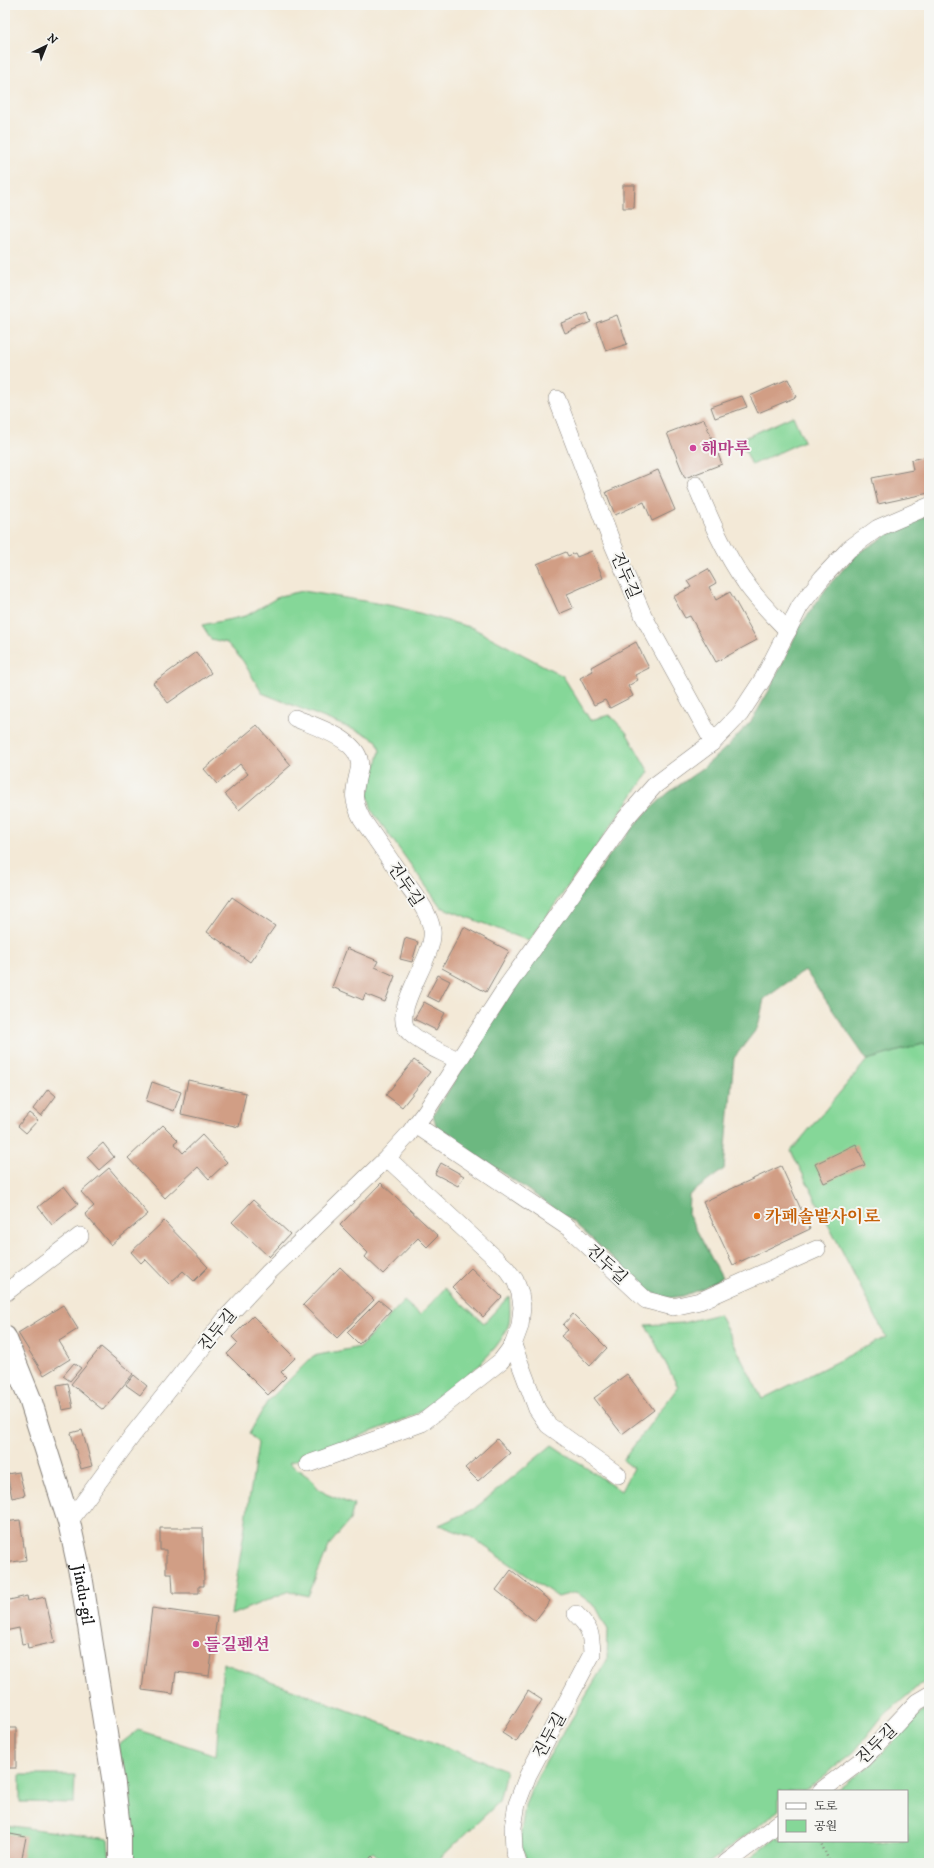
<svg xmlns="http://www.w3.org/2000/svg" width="934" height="1868" font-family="'IM FELL DW Pica','Noto Serif KR',serif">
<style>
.green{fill:#85d798;stroke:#507a5a}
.forest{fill:#6cb880;stroke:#446a4e}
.building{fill:#d19e85}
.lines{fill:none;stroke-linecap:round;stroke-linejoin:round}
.service-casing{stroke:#88827a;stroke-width:18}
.minor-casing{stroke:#88827a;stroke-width:24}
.path{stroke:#88827a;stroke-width:2.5;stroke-dasharray:1 3;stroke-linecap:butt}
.service{stroke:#fff;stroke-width:17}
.minor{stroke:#fff;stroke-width:22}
.hotel-dot{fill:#d1479c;stroke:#f6f6f2;stroke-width:1.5}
.food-dot{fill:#e8710a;stroke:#f6f6f2;stroke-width:1.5}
.labels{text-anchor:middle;stroke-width:4;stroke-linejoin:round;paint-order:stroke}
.hotel-label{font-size:17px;font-weight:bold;fill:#b23c85;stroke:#f6f6f2;text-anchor:start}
.street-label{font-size:17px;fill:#1c1c1c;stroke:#f6f6f2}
.food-label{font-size:17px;font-weight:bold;fill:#c56008;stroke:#f6f6f2;text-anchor:start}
</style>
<rect width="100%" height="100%" fill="#f6f6f2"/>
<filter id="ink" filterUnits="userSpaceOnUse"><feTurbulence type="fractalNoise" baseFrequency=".025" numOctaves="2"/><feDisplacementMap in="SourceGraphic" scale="8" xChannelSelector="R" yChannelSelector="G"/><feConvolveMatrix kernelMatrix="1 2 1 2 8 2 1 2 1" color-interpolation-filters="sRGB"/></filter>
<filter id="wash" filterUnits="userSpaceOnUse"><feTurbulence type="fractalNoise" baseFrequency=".012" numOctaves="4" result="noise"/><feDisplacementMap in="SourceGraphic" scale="16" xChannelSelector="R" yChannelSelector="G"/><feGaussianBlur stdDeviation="0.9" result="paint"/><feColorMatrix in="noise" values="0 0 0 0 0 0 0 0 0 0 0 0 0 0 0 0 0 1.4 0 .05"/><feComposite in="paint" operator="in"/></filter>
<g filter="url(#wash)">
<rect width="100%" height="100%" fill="#f3e9d7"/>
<g class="green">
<path d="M 793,416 L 804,441 L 752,465 L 740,440 Z"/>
<path d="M 303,591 L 394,606 L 473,628 L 563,676 L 590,720 L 610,715 L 626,732 L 649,772 L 529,941 L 441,907 L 372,811 L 368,795 L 380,751 L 377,741 L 367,735 L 262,693 L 243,661 L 227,643 L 211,639 L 202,625 L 246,616 L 280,596 Z"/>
<path d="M 923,1044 L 929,1047 L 929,1681 L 916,1688 L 882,1717 L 854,1752 L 805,1791 L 779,1791 L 779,1810 L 709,1863 L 527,1863 L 520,1840 L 525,1805 L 538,1775 L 607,1660 L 608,1630 L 596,1607 L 576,1592 L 558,1597 L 471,1537 L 439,1525 L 474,1509 L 552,1445 L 621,1491 L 633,1468 L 623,1460 L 678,1387 L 646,1325 L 682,1323 L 719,1314 L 762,1399 L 886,1337 L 791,1151 L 867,1060 Z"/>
<path d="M 445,1288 L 484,1323 L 509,1296 C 510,1307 511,1319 507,1329 C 493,1360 441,1397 413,1416 L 289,1463 L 311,1479 L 318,1488 L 326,1494 L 354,1505 L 350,1520 L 330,1544 L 308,1596 L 289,1591 L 231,1615 L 258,1443 L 249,1434 L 267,1402 L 313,1356 L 360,1347 L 404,1301 L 420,1315 Z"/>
<path d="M 223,1663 L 506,1770 L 499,1802 L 435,1863 L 383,1863 L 373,1852 L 361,1863 L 132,1863 L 127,1806 L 119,1745 L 138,1730 L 216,1755 Z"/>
<path d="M 929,1708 L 929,1863 L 743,1863 L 779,1835 L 779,1841 L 907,1841 L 907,1791 L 836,1791 L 870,1765 L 920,1714 Z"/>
<path d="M 20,1775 L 75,1775 L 74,1803 L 20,1802 Z"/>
<path d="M 5,1825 L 108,1839 L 110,1863 L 5,1863 Z"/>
</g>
<path class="forest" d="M 929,516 L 929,1047 L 923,1044 L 867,1060 L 805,970 L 764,999 L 758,1027 L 734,1058 L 724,1169 L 689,1195 L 688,1214 L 722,1278 L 701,1289 L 683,1296 L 668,1298 L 650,1292 L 571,1220 L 499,1170 L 447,1138 L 437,1128 L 433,1115 L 500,1008 L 608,857 L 644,815 L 668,793 L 703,768 L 729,745 L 752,720 L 770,689 L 800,626 L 828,586 L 857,554 L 884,537 L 915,520 Z"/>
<g id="blocks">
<g class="building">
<path d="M 623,185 L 635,185 L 634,208 L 623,208 Z"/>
<path d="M 588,313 L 591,322 L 565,333 L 561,323 Z"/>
<path d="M 617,315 L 627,344 L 606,351 L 596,323 Z"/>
<path d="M 788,379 L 796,397 L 758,413 L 750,396 Z"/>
<path d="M 742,396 L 747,407 L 715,418 L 711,407 Z"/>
<path d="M 704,419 L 722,464 L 685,478 L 667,433 Z"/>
<path d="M 929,456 L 929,493 L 878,504 L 872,478 L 913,470 L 911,460 Z"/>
<path d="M 658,470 L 675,510 L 652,521 L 644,502 L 615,515 L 606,492 Z"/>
<path d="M 592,551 L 603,578 L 567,594 L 573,608 L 559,614 L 537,564 L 566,552 L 568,556 L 575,553 L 577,557 Z"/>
<path d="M 708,569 L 716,583 L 709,587 L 716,600 L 730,592 L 757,640 L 716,662 L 690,616 L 685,618 L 673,597 L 691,587 L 687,581 Z"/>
<path d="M 636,642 L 649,668 L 635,675 L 638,680 L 628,686 L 633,696 L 610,708 L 605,700 L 594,705 L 580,678 L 593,671 L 591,667 Z"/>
<path d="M 196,652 L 211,673 L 168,703 L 153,683 Z"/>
<path d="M 257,725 L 291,765 L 239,810 L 225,794 L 248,774 L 240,764 L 217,784 L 204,769 Z"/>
<path d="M 232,897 L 275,926 L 250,962 L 207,932 Z"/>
<path d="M 464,927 L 509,951 L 486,992 L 442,968 Z"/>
<path d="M 405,938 L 418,942 L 412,962 L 400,959 Z"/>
<path d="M 347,948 L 378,961 L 375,967 L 395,976 L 385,1002 L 365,994 L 363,1000 L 332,987 Z"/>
<path d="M 438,975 L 450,981 L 439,1002 L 427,996 Z"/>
<path d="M 424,1002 L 445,1013 L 436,1030 L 414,1019 Z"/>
<path d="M 414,1060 L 430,1072 L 402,1107 L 386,1095 Z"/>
<path d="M 188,1080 L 246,1093 L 239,1127 L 181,1114 Z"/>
<path d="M 152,1082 L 181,1092 L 174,1111 L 146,1101 Z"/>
<path d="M 48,1089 L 56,1096 L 41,1116 L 33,1109 Z"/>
<path d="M 29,1113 L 38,1120 L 26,1133 L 18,1126 Z"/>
<path d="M 163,1125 L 178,1140 L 174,1143 L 183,1153 L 202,1135 L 227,1162 L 209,1179 L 198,1167 L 165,1198 L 128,1158 Z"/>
<path d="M 103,1143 L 114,1157 L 99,1170 L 87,1157 Z"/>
<path d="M 856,1144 L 865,1165 L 824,1183 L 815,1164 Z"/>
<path d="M 441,1163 L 464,1176 L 458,1186 L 435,1174 Z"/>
<path d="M 781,1166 L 810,1229 L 733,1265 L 703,1202 Z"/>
<path d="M 109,1168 L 148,1214 L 111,1245 L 85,1214 L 94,1206 L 81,1192 Z"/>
<path d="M 381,1183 L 438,1236 L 427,1247 L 418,1238 L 383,1274 L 365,1257 L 368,1253 L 340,1225 Z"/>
<path d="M 64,1186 L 78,1204 L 52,1225 L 38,1207 Z"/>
<path d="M 253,1200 L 290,1234 L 269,1257 L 232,1222 Z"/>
<path d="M 164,1221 L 208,1267 L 194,1281 L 183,1271 L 169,1284 L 145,1259 L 141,1263 L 131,1252 Z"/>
<path d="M 340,1267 L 374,1300 L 337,1338 L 303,1305 Z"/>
<path d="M 471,1268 L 502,1297 L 483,1317 L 452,1287 Z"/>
<path d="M 379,1300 L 391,1310 L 359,1344 L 347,1332 Z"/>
<path d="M 63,1305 L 78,1329 L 59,1341 L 70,1359 L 44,1375 L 18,1333 Z"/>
<path d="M 573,1314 L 607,1348 L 590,1366 L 561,1336 L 568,1330 L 563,1325 Z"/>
<path d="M 253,1316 L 295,1358 L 281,1372 L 286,1377 L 268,1395 L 227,1354 L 238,1343 L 232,1337 Z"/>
<path d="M 101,1347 L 133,1374 L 103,1410 L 71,1384 Z"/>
<path d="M 74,1363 L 81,1368 L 70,1381 L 63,1376 Z"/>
<path d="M 627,1374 L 654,1410 L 622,1434 L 594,1398 Z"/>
<path d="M 134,1375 L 147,1386 L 140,1395 L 126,1385 Z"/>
<path d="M 68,1383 L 73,1408 L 62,1410 L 57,1385 Z"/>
<path d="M 82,1430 L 92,1466 L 81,1469 L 71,1433 Z"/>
<path d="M 497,1439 L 510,1453 L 478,1481 L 465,1468 Z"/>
<path d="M 19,1472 L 25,1495 L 12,1498 L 7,1474 Z"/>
<path d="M 20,1520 L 26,1560 L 5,1563 L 5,1522 Z"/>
<path d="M 160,1528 L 203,1528 L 204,1586 L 199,1586 L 199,1593 L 173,1593 L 172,1574 L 166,1574 L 166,1550 L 160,1550 Z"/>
<path d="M 511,1570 L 550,1601 L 535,1621 L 496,1590 Z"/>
<path d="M 27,1596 L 28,1601 L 45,1597 L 55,1642 L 28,1648 L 27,1643 L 22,1644 L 19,1628 L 5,1631 L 5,1601 Z"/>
<path d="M 152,1608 L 217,1617 L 209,1676 L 176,1672 L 173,1694 L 142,1690 Z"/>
<path d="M 528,1691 L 542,1700 L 516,1742 L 502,1733 Z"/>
<rect x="5" y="1728" width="11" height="40"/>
<path d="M 5,1833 L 26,1837 L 21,1863 L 5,1863 Z"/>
<path d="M 372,1856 L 379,1863 L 365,1863 Z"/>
</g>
</g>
</g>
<g filter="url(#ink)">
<use href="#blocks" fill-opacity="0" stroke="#88827a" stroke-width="1"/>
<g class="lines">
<g class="service-casing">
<g id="service">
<path d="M 557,399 L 611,540 L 643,615 L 713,742"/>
<path d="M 696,485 C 710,519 724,552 745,582 C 757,600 773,615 788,631"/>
<path d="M 295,718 C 316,727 366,741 359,770 C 354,792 351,798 362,819 C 376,839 389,858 402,877 C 413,893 429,911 432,930 C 436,957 388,1013 409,1032 C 422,1045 443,1052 459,1061"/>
<path d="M 416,1125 L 569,1228 L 646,1300 L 673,1307 L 700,1301 L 817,1249"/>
<path d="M 5,1293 L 80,1236"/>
<path d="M 513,1345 L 537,1409 L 548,1425 L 618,1475"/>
<path d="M 308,1464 L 422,1423 L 501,1361 L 513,1345 L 520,1326 L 522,1307 L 520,1293 L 515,1280 L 505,1267 L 387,1158"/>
<path d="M 69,1522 L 132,1436 L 226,1318 L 269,1272 L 387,1158 L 408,1135 L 426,1111 L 507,986 L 626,818 L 654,786 L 713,742 L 740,714 L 763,679 L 800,606 L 822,578 L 849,549 L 878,528 L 929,506"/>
<path d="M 821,1791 L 863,1759 L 917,1702 L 929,1695"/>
<path d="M 518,1863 L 514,1850 L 513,1827 L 517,1804 L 528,1775 L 592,1654 C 591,1633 591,1629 576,1614"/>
<path d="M 726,1863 L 779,1823"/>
</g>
</g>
<g class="minor-casing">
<g id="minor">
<path id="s1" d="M 5,1337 L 30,1399 L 69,1522 L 82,1582 L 114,1784 L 120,1837 L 120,1863"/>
</g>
</g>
<path class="path" d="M 820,1841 L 830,1863"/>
<use href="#service" class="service"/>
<use href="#minor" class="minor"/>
</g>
</g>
<g class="hotel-dot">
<circle cx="693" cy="448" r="4"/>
<circle cx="196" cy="1644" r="4"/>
</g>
<circle class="food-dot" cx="757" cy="1216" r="4"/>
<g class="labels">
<g class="hotel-label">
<text x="701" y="454">해마루</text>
<text x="204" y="1650">들길펜션</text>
</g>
<g class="street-label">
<text transform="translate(626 575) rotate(67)" y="6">진두길</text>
<text transform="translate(406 884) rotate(56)" y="6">진두길</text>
<text transform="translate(607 1264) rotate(43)" y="6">진두길</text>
<text transform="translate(217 1330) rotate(-50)" y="6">진두길</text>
<text dy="6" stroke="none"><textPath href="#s1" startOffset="270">Jindu-gil</textPath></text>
<text transform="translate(549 1735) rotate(-61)" y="6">진두길</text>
<text transform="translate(876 1744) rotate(-44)" y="6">진두길</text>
</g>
<g class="food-label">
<text x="765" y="1222">카페솔밭사이로</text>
</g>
</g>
<rect width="934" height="1868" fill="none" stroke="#f6f6f2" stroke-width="20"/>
<rect x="778" y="1790" width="130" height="52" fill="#f6f6f2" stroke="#9f9f9c"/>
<rect x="786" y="1803" width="20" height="6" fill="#ffffff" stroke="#9f9f9c"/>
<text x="814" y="1810" font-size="12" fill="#1c1c1c">도로</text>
<rect x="786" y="1820" width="20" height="12" fill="#85d798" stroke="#9f9f9c"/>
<text x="814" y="1830" font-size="12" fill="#1c1c1c">공원</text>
<g transform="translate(46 46) rotate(43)" stroke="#f6f6f2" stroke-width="3" paint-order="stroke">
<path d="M0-3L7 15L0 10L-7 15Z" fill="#1c1c1c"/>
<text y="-6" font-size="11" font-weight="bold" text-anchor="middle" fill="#1c1c1c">N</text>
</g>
</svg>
